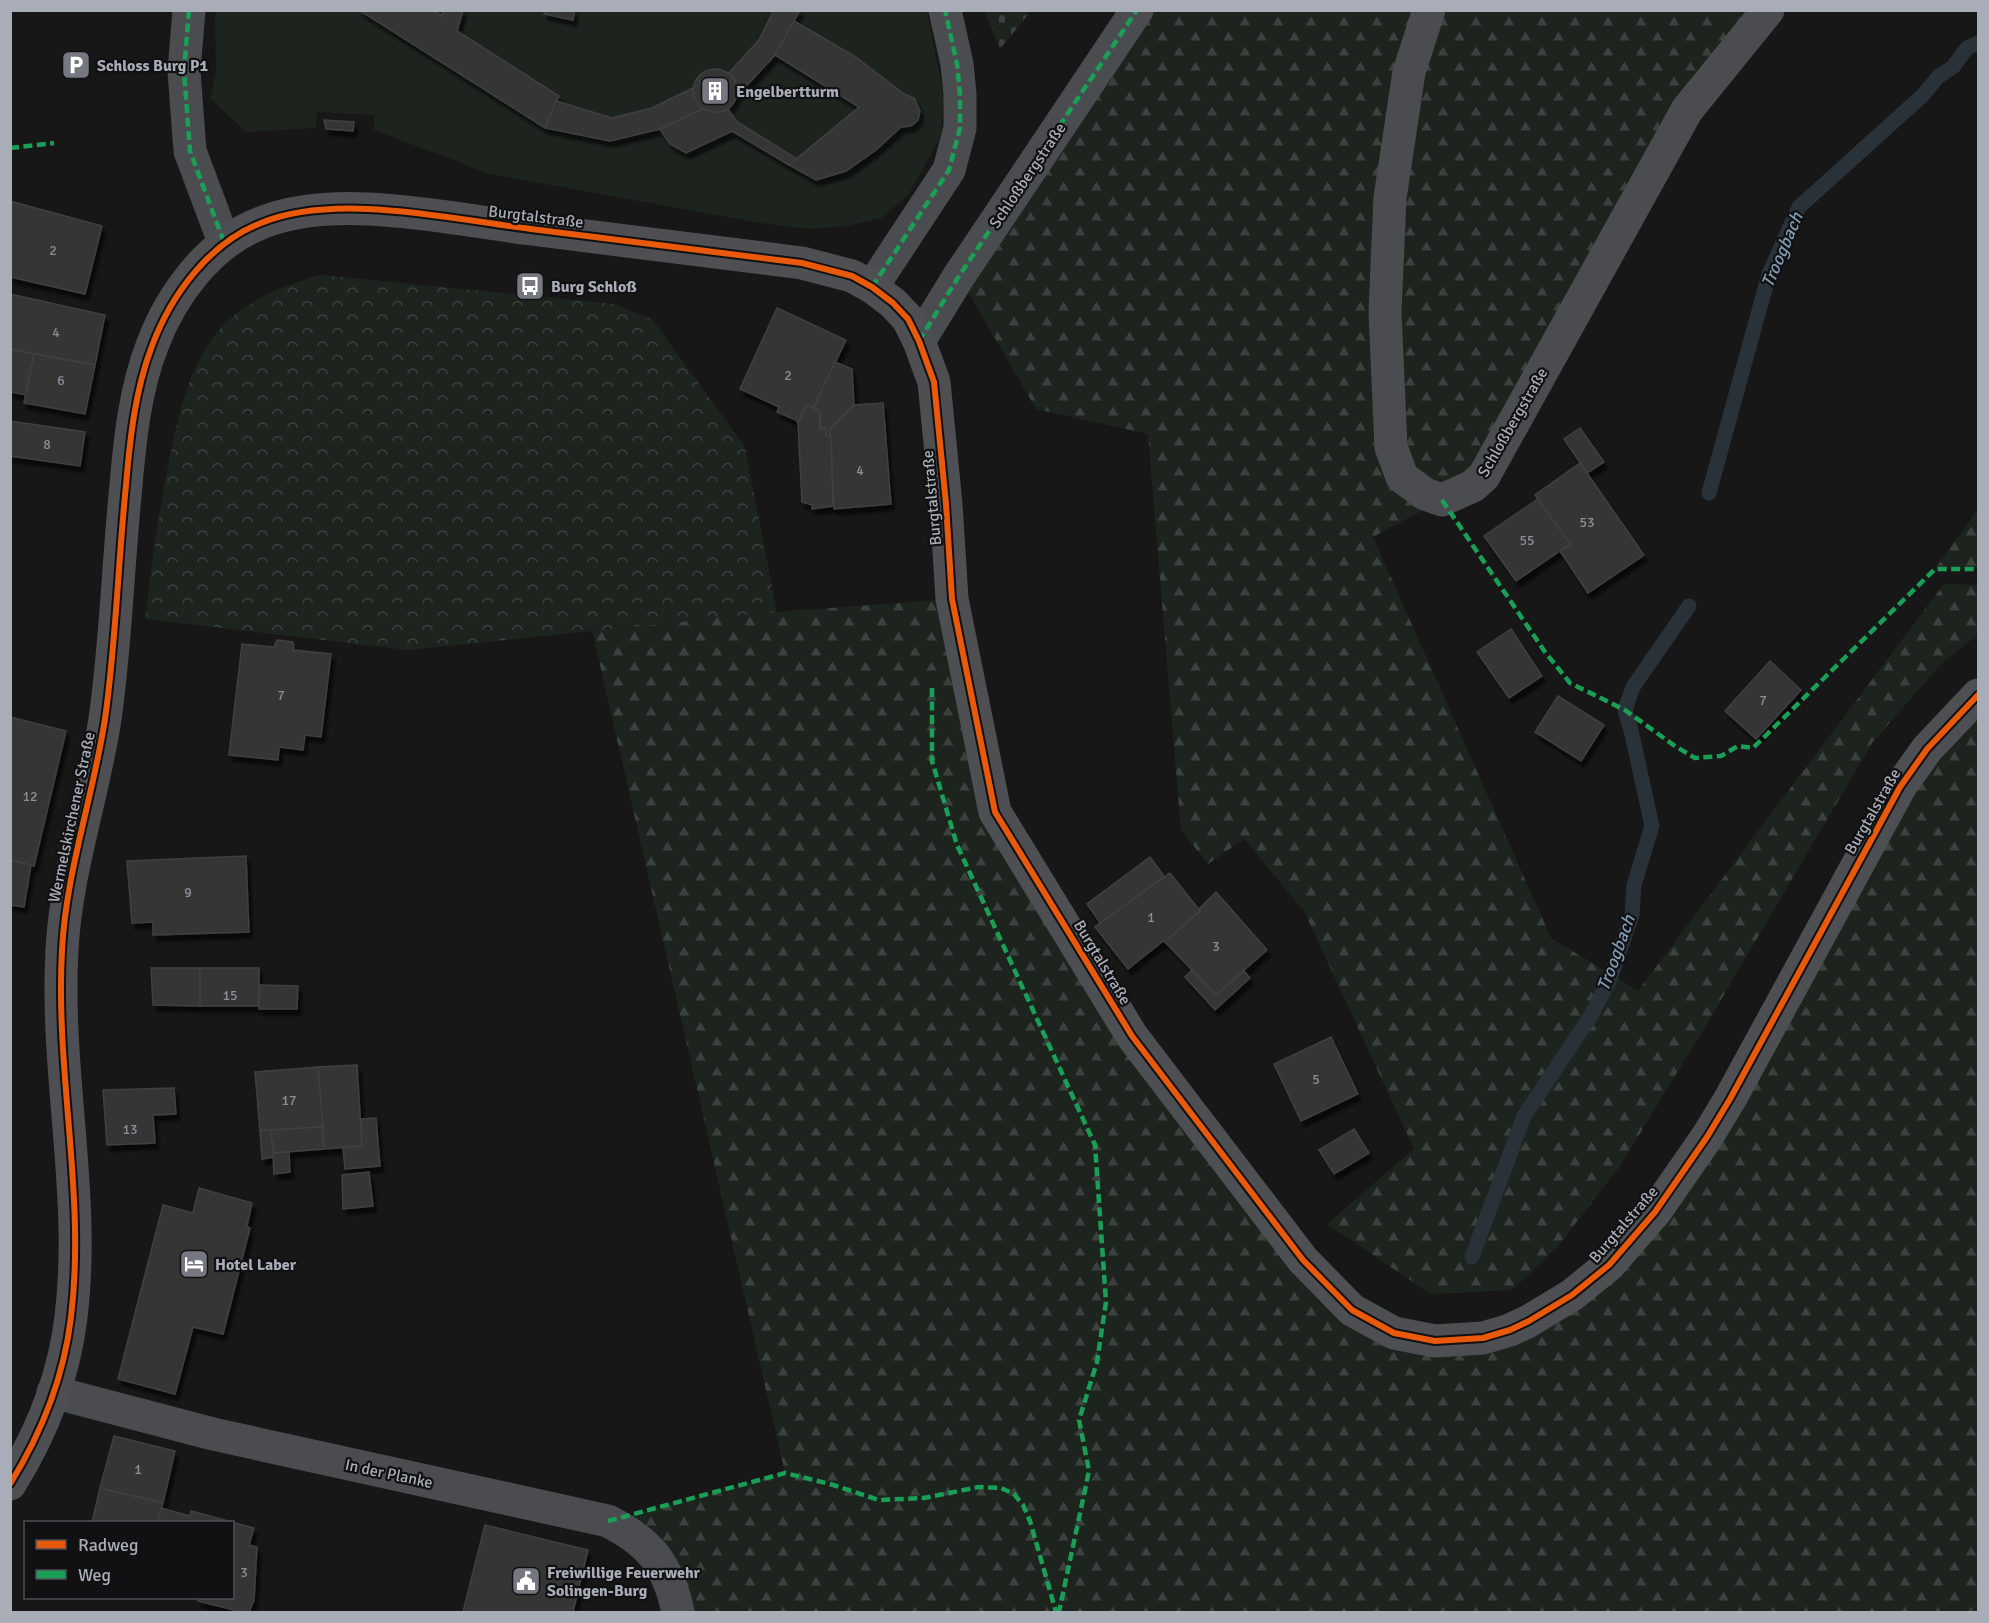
<svg xmlns="http://www.w3.org/2000/svg" width="1989" height="1623" font-family="Signika,sans-serif">
<style>
.grass{fill:#1d241e}
.forest{fill:url(#forest-firs)}
.cemetery{fill:url(#cemetery-stones)}
.park{fill:url(#park-crowns)}
.lines{fill:none;stroke-linecap:round;stroke-linejoin:round}
.stream{stroke:#2a3239;stroke-width:15}
.building{fill:#353536;stroke:#3f4043;stroke-width:1.5;filter:url(#shadow)}
.minor{stroke:#4b4c50;stroke-width:33}
.major{stroke:#4d4f52;stroke-width:33}
.quiet{stroke:#1a9f57;stroke-width:4.5;stroke-dasharray:9 4.5;stroke-linecap:butt}
.cycleway-casing{stroke:#111113;stroke-width:10}
.cycleway{stroke:#e8590c;stroke-width:6}
.labels{text-anchor:middle;stroke-width:4.5;stroke-linejoin:round;paint-order:stroke}
.number-label{font-size:14px;fill:#8b8f98}
.poi-label{font-size:16px;font-weight:bold;fill:#a8adb8;stroke:#111113;text-anchor:start}
.street-label{font-size:16px;fill:#a8adb8;stroke:#111113}
.water-label{font-size:18px;font-style:italic;fill:#7f9bb3;stroke:#111113}
</style>
<defs>
<pattern id="forest-firs" width="22" height="20" patternUnits="userSpaceOnUse" patternTransform="scale(1.5)"><rect width="22" height="20" fill="#1d241e"/><path d="M5 1l3.5 6h-7zM16 11l3.5 6h-7z" fill="#3b413d"/></pattern>
<pattern id="cemetery-stones" width="16" height="16" patternUnits="userSpaceOnUse" patternTransform="scale(1.5)"><rect width="16" height="16" fill="#1d241e"/><path d="M2 7V4a2 2 0 0 1 4 0v3zM10 15v-3a2 2 0 0 1 4 0v3z" fill="#3b413d"/></pattern>
<pattern id="park-crowns" width="20" height="18" patternUnits="userSpaceOnUse" patternTransform="scale(1.5)"><rect width="20" height="18" fill="#1d241e"/><path d="M2 6a3 3 0 1 1 6 0M12 15a3 3 0 1 1 6 0" fill="none" stroke="#3b413d"/></pattern>
<filter id="shadow"><feDropShadow dx="3.5" dy="6" stdDeviation="1.5" flood-color="#0009"/></filter>
</defs>
<rect width="100%" height="100%" fill="#171717"/>
<path class="grass" d="M 215,10 L 927,11 L 944,98 L 941,136 L 909,194 L 882,218 L 847,226 L 808,229 L 760,223 L 490,174 L 374,130 L 374,115 L 317,112 L 316,128 L 246,132 L 210,98 L 216,73 Z"/>
<g class="forest">
<path d="M 1137,11 L 1768,11 L 1687,110 L 1512,425 L 1442,500 L 1373,537 L 1551,938 L 1638,991 L 1944,584 L 1978,585 L 1978,634 L 1940,665 L 1872,743 L 1705,1027 L 1620,1166 L 1558,1246 L 1512,1290 L 1431,1294 L 1327,1224 L 1414,1149 L 1304,911 L 1244,839 L 1208,864 L 1181,830 L 1148,434 L 1036,409 L 959,276 Z"/>
<path d="M 1978,509 L 1978,569 L 1935,569 Z"/>
<path d="M 952,599 L 995,812 L 1303,1260 L 1394,1333 L 1510,1330 L 1655,1212 L 1873,834 L 1978,695 L 1978,1612 L 678,1612 L 608,1521 L 785,1473 L 592,630 L 777,612 Z"/>
</g>
<path class="cemetery" d="M 985,11 L 1031,11 L 1000,49 Z"/>
<path class="park" d="M 321,275 L 614,304 L 652,319 L 745,447 L 777,612 L 408,650 L 145,619 C 151,567 158,517 168,466 C 179,414 189,355 231,318 C 257,296 289,284 321,275 Z"/>
<g class="lines">
<g class="stream">
<path d="M 1709,493 L 1769,274 L 1799,207 L 1922,96 L 1939,76 L 1953,67 L 1967,48 L 1978,43"/>
<path d="M 1472,1257 L 1524,1116 L 1590,1017 L 1610,979 L 1632,915 L 1634,885 L 1652,826 L 1631,730 L 1625,710 L 1633,687 L 1689,606"/>
</g>
</g>
<g class="building">
<path d="M 359,10 L 432,10 L 442,16 L 443,10 L 463,10 L 457,31 L 559,96 L 545,128 Z"/>
<path d="M 545,10 L 575,10 L 573,20 L 544,14 Z"/>
<path d="M 774,10 L 800,10 L 775,55 L 736,97 L 735,80 L 729,73 L 759,40 Z"/>
<path d="M 794,21 L 856,57 L 904,94 L 914,98 L 920,111 L 918,120 L 911,126 L 901,127 L 876,150 L 846,171 L 816,180 L 789,165 L 859,107 L 775,55 Z"/>
<circle cx="715" cy="91" r="22"/>
<path d="M 693,88 L 694,99 L 702,109 L 660,129 L 610,141 L 545,128 L 556,101 L 612,118 L 652,108 Z"/>
<path d="M 702,109 L 718,113 L 728,109 L 736,121 L 797,159 L 789,165 L 732,131 L 686,153 L 670,144 L 660,129 Z"/>
<path d="M 324,120 L 354,122 L 353,131 L 326,129 Z"/>
<path d="M 10,201 L 102,226 L 85,294 L 10,277 Z"/>
<path d="M 10,294 L 105,315 L 95,365 L 10,349 Z"/>
<path d="M 777,308 L 846,340 L 814,407 L 807,404 L 798,423 L 796,420 L 777,412 L 779,407 L 740,389 Z"/>
<path d="M 10,349 L 34,354 L 26,395 L 10,392 Z"/>
<path d="M 34,354 L 95,365 L 85,414 L 24,403 Z"/>
<path d="M 835,362 L 852,369 L 854,405 L 830,429 L 831,436 L 826,436 L 825,428 L 820,429 L 820,413 L 814,407 Z"/>
<path d="M 883,403 L 891,504 L 834,509 L 830,429 L 854,405 Z"/>
<path d="M 807,404 L 820,413 L 820,429 L 825,428 L 826,436 L 831,436 L 833,506 L 812,509 L 812,505 L 802,502 L 798,423 Z"/>
<path d="M 10,421 L 85,432 L 80,466 L 10,456 Z"/>
<path d="M 1580,428 L 1604,462 L 1587,473 L 1564,439 Z"/>
<path d="M 1580,463 L 1644,555 L 1588,593 L 1560,551 L 1570,545 L 1535,495 Z"/>
<path d="M 1538,499 L 1570,544 L 1516,581 L 1484,536 Z"/>
<path d="M 1511,629 L 1542,676 L 1509,698 L 1477,652 Z"/>
<path d="M 277,640 L 293,642 L 294,650 L 331,654 L 321,737 L 305,735 L 303,750 L 279,747 L 278,760 L 229,755 L 242,644 L 274,647 Z"/>
<path d="M 1770,661 L 1801,690 L 1756,739 L 1725,711 Z"/>
<path d="M 1558,696 L 1604,725 L 1581,761 L 1535,732 Z"/>
<path d="M 10,717 L 66,731 L 34,866 L 10,860 Z"/>
<path d="M 246,856 L 249,932 L 153,935 L 153,922 L 132,923 L 127,861 Z"/>
<path d="M 1150,857 L 1164,876 L 1101,924 L 1087,904 Z"/>
<path d="M 10,860 L 31,865 L 24,907 L 10,905 Z"/>
<path d="M 1170,873 L 1200,911 L 1165,942 L 1163,941 L 1128,969 L 1095,927 Z"/>
<path d="M 1216,892 L 1267,950 L 1216,995 L 1165,942 L 1200,911 L 1199,909 Z"/>
<path d="M 151,968 L 200,968 L 200,1006 L 153,1005 Z"/>
<rect x="200" y="968" width="59" height="38"/>
<path d="M 1192,970 L 1216,995 L 1244,971 L 1250,978 L 1215,1010 L 1185,977 Z"/>
<path d="M 260,985 L 298,986 L 297,1009 L 259,1009 Z"/>
<path d="M 1331,1037 L 1358,1094 L 1301,1121 L 1274,1064 Z"/>
<path d="M 357,1065 L 362,1146 L 324,1149 L 318,1067 Z"/>
<path d="M 318,1067 L 323,1127 L 260,1131 L 255,1072 Z"/>
<path d="M 174,1088 L 176,1114 L 153,1115 L 155,1143 L 107,1145 L 103,1090 Z"/>
<path d="M 376,1118 L 380,1166 L 345,1169 L 343,1148 L 362,1146 L 361,1119 Z"/>
<path d="M 322,1127 L 324,1149 L 274,1153 L 270,1130 Z"/>
<path d="M 1354,1129 L 1369,1153 L 1334,1174 L 1319,1150 Z"/>
<path d="M 270,1130 L 274,1153 L 273,1157 L 262,1159 L 260,1131 Z"/>
<path d="M 289,1152 L 290,1172 L 274,1174 L 273,1153 Z"/>
<path d="M 369,1172 L 373,1206 L 343,1209 L 342,1175 Z"/>
<path d="M 199,1188 L 252,1203 L 247,1226 L 250,1228 L 223,1334 L 193,1327 L 175,1394 L 118,1379 L 163,1205 L 193,1213 Z"/>
<path d="M 114,1436 L 175,1451 L 163,1503 L 100,1488 Z"/>
<path d="M 100,1488 L 163,1503 L 158,1522 L 92,1522 Z"/>
<path d="M 161,1508 L 190,1516 L 191,1511 L 254,1528 L 249,1545 L 257,1547 L 254,1600 L 249,1612 L 242,1612 L 198,1601 L 199,1598 L 232,1598 L 232,1522 L 158,1522 Z"/>
<path d="M 485,1525 L 588,1550 L 573,1612 L 463,1612 Z"/>
</g>
<g class="lines">
<g class="minor">
<path d="M 189,10 L 184,71 L 190,151 L 224,242"/>
<path d="M 1429,10 L 1409,72 L 1390,198 L 1385,312 L 1391,447 L 1402,477 L 1425,494 L 1442,500 L 1473,486 L 1484,476 L 1687,110 L 1768,10"/>
<path d="M 872,287 L 949,170 L 960,128 L 960,94 L 957,64 L 945,10"/>
<path d="M 919,341 L 959,276 L 1137,10"/>
<path d="M 53,1392 L 213,1434 L 608,1521 C 651,1543 668,1565 678,1612"/>
</g>
<path class="major" d="M 10,1484 C 41,1434 64,1376 71,1317 C 86,1195 55,1073 62,950 C 66,872 93,797 105,719 C 116,642 118,563 126,485 C 130,439 135,390 152,346 C 171,295 209,243 261,223 C 336,192 451,219 531,229 C 621,240 711,251 802,263 L 852,276 L 872,287 L 893,303 L 908,319 L 919,341 L 934,382 L 946,504 L 952,599 L 995,812 L 1132,1036 L 1303,1260 L 1352,1310 L 1394,1333 L 1435,1341 L 1483,1338 L 1510,1330 L 1529,1321 L 1572,1295 L 1609,1265 L 1655,1212 L 1707,1137 L 1730,1099 L 1900,787 L 1927,749 L 1978,695"/>
<g class="quiet">
<path d="M 189,10 L 184,71 L 190,151 L 224,242"/>
<path d="M 10,148 L 54,143"/>
<path d="M 872,287 L 949,170 L 960,128 L 960,94 L 957,64 L 945,10"/>
<path d="M 919,341 L 959,276 L 1137,10"/>
<path d="M 1442,500 L 1545,652 L 1570,683 L 1625,710 L 1675,746 L 1695,758 L 1721,756 L 1738,746 L 1753,748 L 1935,569 L 1978,569"/>
<path d="M 932,688 L 932,761 L 957,845 L 1095,1145 L 1106,1302 L 1097,1362 L 1079,1420 L 1089,1471 L 1059,1612"/>
<path d="M 608,1521 L 785,1473 L 830,1484 L 879,1500 L 924,1498 L 979,1487 L 1001,1488 L 1014,1494 L 1023,1505 L 1030,1521 L 1056,1612"/>
</g>
<g class="cycleway-casing">
<path id="cycleway" d="M 10,1484 C 41,1434 64,1376 71,1317 C 86,1195 55,1073 62,950 C 66,872 93,797 105,719 C 116,642 118,563 126,485 C 130,439 135,390 152,346 C 171,295 209,243 261,223 C 336,192 451,219 531,229 C 621,240 711,251 802,263 L 852,276 L 872,287 L 893,303 L 908,319 L 919,341 L 934,382 L 946,504 L 952,599 L 995,812 L 1132,1036 L 1303,1260 L 1352,1310 L 1394,1333 L 1435,1341 L 1483,1338 L 1510,1330 L 1529,1321 L 1572,1295 L 1609,1265 L 1655,1212 L 1707,1137 L 1730,1099 L 1900,787 L 1927,749 L 1978,695"/>
</g>
<use href="#cycleway" class="cycleway"/>
</g>
<defs>
<g id="parking-square" transform="scale(1.5)"><rect x="-9" y="-9" width="18" height="18" rx="4" fill="#757880" stroke="#111113"/><path d="M-3.5-5.5H1a3.5 3.5 0 0 1 0 7H-1V5.5H-3.5ZM-1-3.4V-.6H.8a1.4 1.4 0 0 0 0-2.8Z" fill="#fff"/></g>
<g id="building-square" transform="scale(1.5)"><rect x="-9" y="-9" width="18" height="18" rx="4" fill="#757880" stroke="#111113"/><path d="M-4-6H4V6H1V3H-1V6H-4ZM-2.5-4.3h1.7v1.8h-1.7ZM.8-4.3h1.7v1.8H.8ZM-2.5-1h1.7V.8h-1.7ZM.8-1h1.7V.8H.8Z" fill="#fff"/></g>
<g id="bus-square" transform="scale(1.5)"><rect x="-9" y="-9" width="18" height="18" rx="4" fill="#757880" stroke="#111113"/><path d="M-5-6H5V4H4V6H2V4H-2V6H-4V4H-5ZM-3.5-4V0h7V-4ZM-3.5 1.2v1.5H-2V1.2ZM2 1.2v1.5H3.5V1.2Z" fill="#fff"/></g>
<g id="hotel-square" transform="scale(1.5)"><rect x="-9" y="-9" width="18" height="18" rx="4" fill="#757880" stroke="#111113"/><path d="M-6-4.5h1.5V1H6V5H4.5V3h-9V5H-6ZM-4 0a1.8 1.8 0 1 1 3.6 0ZM.5 0V-2.5h3Q6-2.5 6 0Z" fill="#fff"/></g>
<g id="civic-square" transform="scale(1.5)"><rect x="-9" y="-9" width="18" height="18" rx="4" fill="#757880" stroke="#111113"/><path d="M-.6-6.5H3V-4.5H.6V-3L4-1V1h2V6H-6V1h2V-1L-.6-3ZM-1.2 2.5V6h2.4V2.5Z" fill="#fff"/></g>
</defs>
<g fill-rule="evenodd">
<use href="#parking-square" x="76" y="65"/>
<use href="#building-square" x="715" y="91"/>
<use href="#bus-square" x="530" y="286"/>
<use href="#hotel-square" x="194" y="1264"/>
<use href="#civic-square" x="526" y="1581"/>
</g>
<g class="labels">
<g class="number-label">
<text x="53" y="255">2</text>
<text x="56" y="337">4</text>
<text x="788" y="380">2</text>
<text x="61" y="385">6</text>
<text x="47" y="449">8</text>
<text x="860" y="475">4</text>
<text x="1587" y="527">53</text>
<text x="1527" y="545">55</text>
<text x="281" y="700">7</text>
<text x="1763" y="705">7</text>
<text x="30" y="801">12</text>
<text x="188" y="897">9</text>
<text x="1151" y="922">1</text>
<text x="1216" y="951">3</text>
<text x="230" y="1000">15</text>
<text x="1316" y="1084">5</text>
<text x="289" y="1105">17</text>
<text x="130" y="1134">13</text>
<text x="138" y="1474">1</text>
<text x="244" y="1577">3</text>
</g>
<g class="poi-label">
<text x="97" y="71">Schloss Burg P1</text>
<text x="736" y="97">Engelbertturm</text>
<text x="551" y="292">Burg Schloß</text>
<text x="215" y="1270">Hotel Laber</text>
<text x="547" y="1578">Freiwillige Feuerwehr<tspan x="547" dy="18">Solingen-Burg</tspan></text>
</g>
<g class="street-label">
<text transform="translate(1027 175) rotate(-56)" y="6">Schloßbergstraße</text>
<text transform="translate(536 216) rotate(7)" y="6">Burgtalstraße</text>
<text transform="translate(1512 422) rotate(-60)" y="6">Schloßbergstraße</text>
<text transform="translate(931 498) rotate(-95)" y="6">Burgtalstraße</text>
<text transform="translate(1872 811) rotate(-60)" y="6">Burgtalstraße</text>
<text transform="translate(71 817) rotate(-78)" y="6">Wermelskirchener Straße</text>
<text transform="translate(1103 962) rotate(59)" y="6">Burgtalstraße</text>
<text transform="translate(1623 1224) rotate(-49)" y="6">Burgtalstraße</text>
<text transform="translate(389 1473) rotate(12)" y="6">In der Planke</text>
</g>
<g class="water-label">
<text transform="translate(1782 250) rotate(-67)" y="6">Troogbach</text>
<text transform="translate(1616 953) rotate(-70)" y="6">Troogbach</text>
</g>
</g>
<rect width="1989" height="1623" fill="none" stroke="#a8adb8" stroke-width="24"/>
<rect x="24" y="1521" width="210" height="78" fill="#111113" stroke="#4d4f55" stroke-width="1.5"/>
<rect x="36" y="1540" width="30" height="9" fill="#e8590c" stroke="#4d4f55" stroke-width="1.5"/>
<text x="78" y="1551" font-size="18" fill="#a8adb8">Radweg</text>
<rect x="36" y="1570" width="30" height="9" fill="#1a9f57" stroke="#4d4f55" stroke-width="1.5"/>
<text x="78" y="1581" font-size="18" fill="#a8adb8">Weg</text>
</svg>
